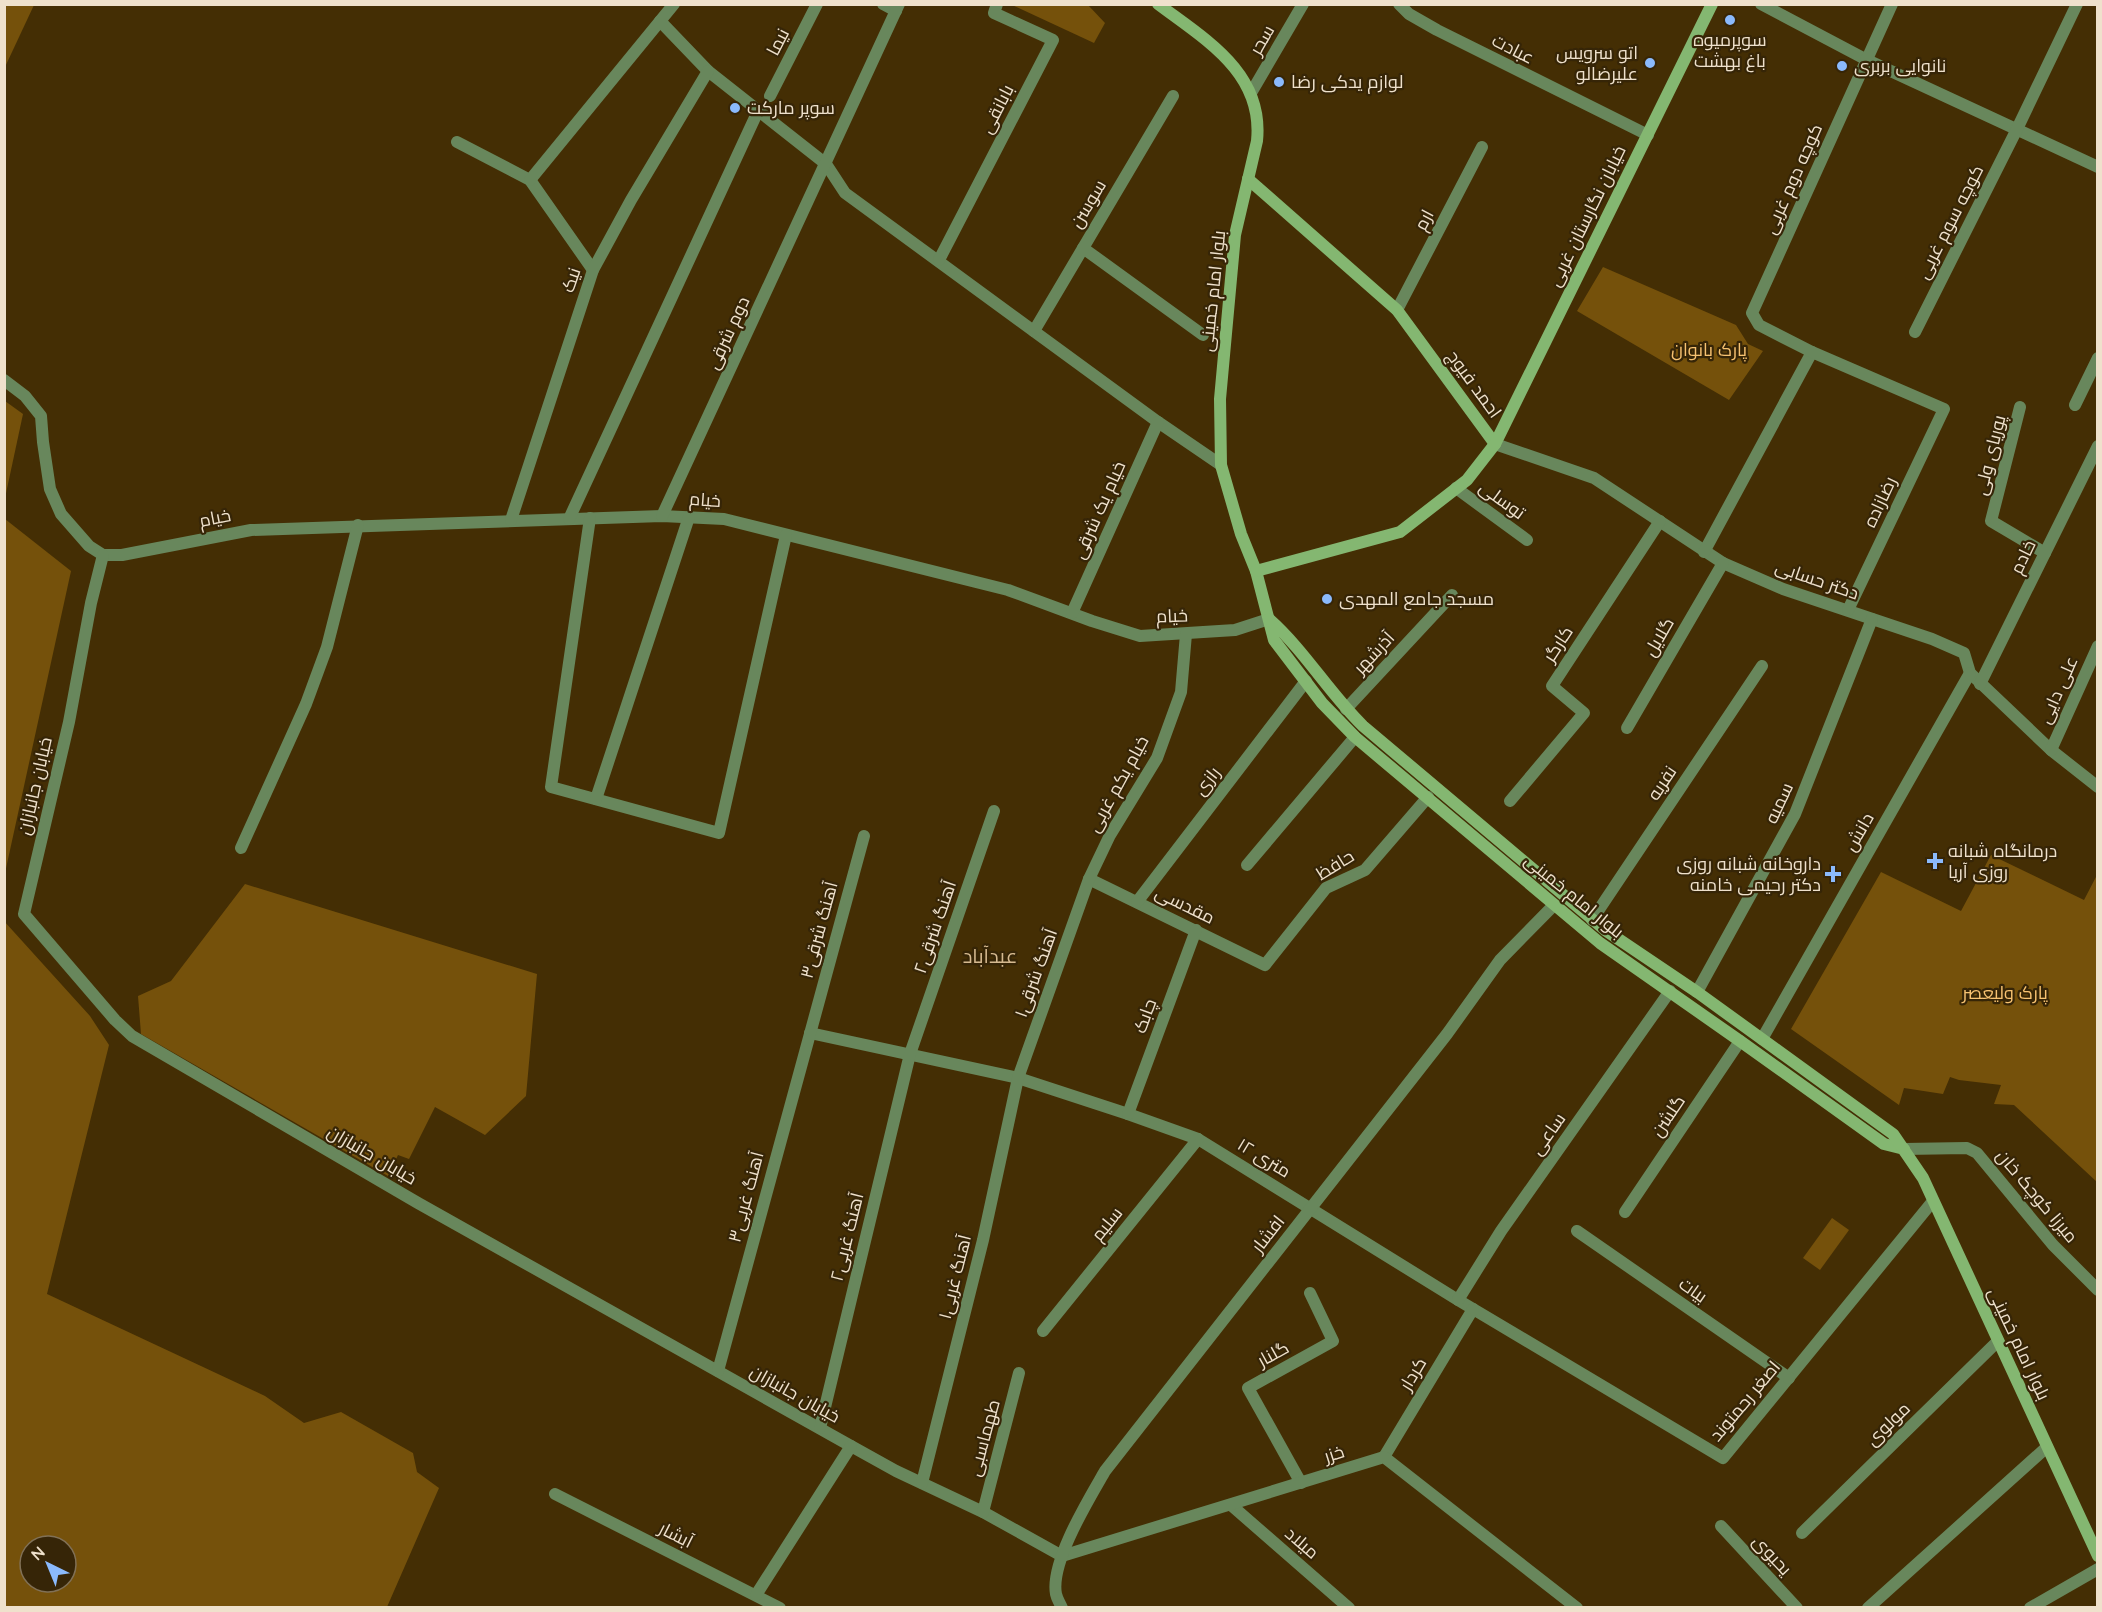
<svg xmlns="http://www.w3.org/2000/svg" width="2102" height="1612" font-family="Quicksand,Cairo,sans-serif">
<style>
.green{fill:#75510b;fill-rule:evenodd}
.lines{fill:none;stroke-linecap:round;stroke-linejoin:round}
.street{stroke:#68875c;stroke-width:12}
.secondary{stroke:#84b771;stroke-width:12}
.poi-dot{fill:#8bbafc;stroke:#362507;stroke-width:2}
.labels{text-anchor:middle;stroke-width:4.5;stroke-linejoin:round;paint-order:stroke}
.street-label{font-size:18px;fill:#efe1cc;stroke:#362507}
.poi-label{font-size:18px;fill:#efe1cc;stroke:#362507;text-anchor:start}
.park-label{font-size:18px;fill:#f7c271;stroke:#362507}
.neighbourhood-label{font-size:20px;fill:#d5b990;stroke:#362507}
</style>
<rect width="100%" height="100%" fill="#442e04"/>
<g class="green">
<path d="M 5,4 L 34,5 L 5,67 L 4,5 Z"/>
<path d="M 1012,5 L 1088,5 L 1105,23 L 1094,43 Z"/>
<path d="M 1603,267 L 1736,325 L 1748,344 L 1763,351 L 1729,400 L 1577,311 Z"/>
<path d="M 5,401 L 23,414 L 5,498 Z"/>
<path d="M 5,519 L 71,571 L 5,873 Z"/>
<path d="M 1991,855 L 2084,900 L 2097,875 L 2097,1182 L 2014,1105 L 1994,1104 L 2001,1085 L 1959,1080 L 1950,1077 L 1943,1094 L 1904,1088 L 1899,1105 L 1791,1029 L 1881,872 L 1961,911 Z"/>
<path d="M 245,884 L 537,974 L 526,1096 L 485,1135 L 435,1107 L 409,1159 L 398,1155 L 388,1176 L 141,1034 L 138,996 L 171,981 Z"/>
<path d="M 4,921 L 90,1016 L 109,1045 L 47,1294 L 265,1396 L 304,1423 L 341,1412 L 413,1453 L 417,1472 L 439,1488 L 387,1607 L 5,1607 ZM 30,1546 L 66,1546 L 66,1582 L 30,1582 Z"/>
<path d="M 1832,1218 L 1849,1230 L 1820,1270 L 1803,1258 Z"/>
</g>
<g class="lines">
<g class="street">
<path d="M 883,4 L 896,11"/>
<path d="M 1399,4 L 1409,14 L 1437,30 L 1648,135"/>
<path d="M 1761,4 L 1867,60 L 2098,167"/>
<path d="M 660,21 L 708,71 L 826,164 L 845,193 L 1158,422 L 1221,465"/>
<path d="M 1251,93 L 1303,4"/>
<path d="M 770,96 L 817,4"/>
<path d="M 457,142 L 530,180 L 593,270"/>
<path d="M 530,180 L 674,4"/>
<path d="M 1083,248 L 1203,335"/>
<path d="M 939,260 L 1053,40 L 994,13 L 997,4"/>
<path d="M 1397,310 L 1482,147"/>
<path d="M 1034,331 L 1173,96"/>
<path d="M 1915,332 L 2017,129 L 2077,4"/>
<path d="M 4,380 L 25,396 L 41,416 L 43,442 L 50,489 L 61,514 L 89,546 L 103,555 L 122,555 L 251,530 L 662,516 L 724,519 L 1008,590 L 1092,621 L 1140,636 L 1235,630 L 1269,619"/>
<path d="M 2075,405 L 2098,358"/>
<path d="M 2020,407 L 1991,521 L 2045,553"/>
<path d="M 1495,444 L 1594,478 L 1723,563 L 1783,589 L 1932,639 L 1964,653 L 1970,673 L 2051,750 L 2098,787"/>
<path d="M 1456,488 L 1527,540"/>
<path d="M 662,516 L 899,4"/>
<path d="M 590,518 L 551,787 L 719,833 L 786,535"/>
<path d="M 569,519 L 758,111"/>
<path d="M 511,520 L 593,270 L 631,200 L 708,71"/>
<path d="M 1704,552 L 1812,352"/>
<path d="M 103,555 L 91,603 L 69,722 L 24,914 L 115,1020 L 132,1036 L 418,1203 L 851,1446 L 896,1471 L 983,1512 L 1062,1556"/>
<path d="M 1848,610 L 1944,409 L 1812,352 L 1759,325 L 1752,313 L 1892,4"/>
<path d="M 1072,613 L 1158,422"/>
<path d="M 1980,684 L 2098,446"/>
<path d="M 1346,709 L 1452,595"/>
<path d="M 1627,728 L 1723,563"/>
<path d="M 2051,750 L 2098,646"/>
<path d="M 596,799 L 689,517"/>
<path d="M 1510,801 L 1584,713 L 1552,686 L 1660,521"/>
<path d="M 241,848 L 306,704 L 327,647 L 358,525"/>
<path d="M 1247,865 L 1355,737"/>
<path d="M 1089,879 L 1265,965 L 1326,888 L 1365,870 L 1428,797"/>
<path d="M 1137,902 L 1306,681"/>
<path d="M 1592,920 L 1762,666"/>
<path d="M 1697,992 L 1795,814 L 1872,619"/>
<path d="M 810,1033 L 1018,1078 L 1128,1114 L 1198,1139 L 1458,1300 L 1723,1458 L 1933,1201"/>
<path d="M 1762,1039 L 1970,673"/>
<path d="M 1128,1114 L 1196,930"/>
<path d="M 1904,1149 L 1967,1148 L 1977,1153 L 2053,1245 L 2098,1290"/>
<path d="M 1625,1212 L 1740,1041"/>
<path d="M 1577,1231 L 1789,1378"/>
<path d="M 1458,1300 L 1501,1231 L 1670,991"/>
<path d="M 1043,1331 L 1198,1139"/>
<path d="M 718,1371 L 864,836"/>
<path d="M 820,1428 L 910,1054 L 994,811"/>
<path d="M 1384,1457 L 1473,1309"/>
<path d="M 922,1483 L 983,1240 L 1018,1078 L 1089,879 L 1110,835 L 1157,758 L 1181,692 L 1186,634"/>
<path d="M 1301,1483 L 1248,1388 L 1333,1341 L 1310,1293"/>
<path d="M 555,1494 L 780,1608"/>
<path d="M 1231,1505 L 1349,1608"/>
<path d="M 983,1512 L 1019,1373"/>
<path d="M 1721,1526 L 1797,1608"/>
<path d="M 1802,1533 L 1998,1341"/>
<path d="M 1062,1556 L 1384,1457 L 1577,1608"/>
<path d="M 756,1595 L 851,1446"/>
<path d="M 1062,1608 C 1060,1603 1057,1599 1056,1594 C 1050,1562 1089,1499 1105,1471 L 1447,1034 L 1500,960 L 1554,905"/>
<path d="M 1868,1608 L 2047,1447"/>
<path d="M 2030,1608 L 2098,1569"/>
</g>
<g class="secondary">
<path d="M 1158,4 C 1206,40 1264,73 1257,141 L 1235,235 L 1220,399 L 1221,465 L 1241,534 L 1256,571 L 1274,640 L 1322,703 L 1355,737 L 1600,943 L 1740,1041 L 1884,1144 L 1904,1149"/>
<path d="M 1248,179 L 1397,310 L 1495,444"/>
<path d="M 1256,571 L 1400,532 L 1467,480 L 1495,444 L 1712,4"/>
<path d="M 1269,619 C 1305,651 1329,693 1363,726 L 1605,930 L 1697,992 L 1893,1134 L 1923,1178 L 2098,1556"/>
</g>
</g>
<g class="poi-dot">
<circle cx="1730" cy="20" r="6"/>
<circle cx="1650" cy="63" r="6"/>
<circle cx="1842" cy="66" r="6"/>
<circle cx="1279" cy="82" r="6"/>
<circle cx="735" cy="108" r="6"/>
<circle cx="1327" cy="599" r="6"/>
<path d="M1932 852h6v6h6v6h-6v6h-6v-6h-6v-6h6z"/>
<path d="M1830 865h6v6h6v6h-6v6h-6v-6h-6v-6h6z"/>
</g>
<g class="labels">
<g class="street-label">
<text transform="translate(1262 40) rotate(-60)" y="6">سحر</text>
<text transform="translate(778 42) rotate(-63)" y="6">نیما</text>
<text transform="translate(1513 49) rotate(27)" y="6">عبادت</text>
<text transform="translate(997 109) rotate(-63)" y="6">بابانقی</text>
<text transform="translate(1793 179) rotate(-66)" y="6">کوچه دوم غربی</text>
<text transform="translate(1088 204) rotate(-59)" y="6">سوسن</text>
<text transform="translate(1587 216) rotate(-64)" y="6">خیابان نگارستان غربی</text>
<text transform="translate(1424 220) rotate(-62)" y="6">ارم</text>
<text transform="translate(1950 222) rotate(-63)" y="6">کوچه سوم غربی</text>
<text transform="translate(571 280) rotate(-71)" y="6">نیک</text>
<text transform="translate(1213 291) rotate(-84)" y="6">بلوار امام خمینی</text>
<text transform="translate(728 333) rotate(-65)" y="6">دوم شرقی</text>
<text transform="translate(1474 384) rotate(54)" y="6">احمد فیوج</text>
<text transform="translate(1990 455) rotate(-76)" y="6">پوریای ولی</text>
<text transform="translate(705 500) rotate(4)" y="6">خیام</text>
<text transform="translate(1502 500) rotate(36)" y="6">توسلی</text>
<text transform="translate(1880 502) rotate(-65)" y="6">رضازاده</text>
<text transform="translate(1099 510) rotate(-66)" y="6">خیام یک شرقی</text>
<text transform="translate(215 518) rotate(-11)" y="6">خیام</text>
<text transform="translate(2023 557) rotate(-64)" y="6">خادم</text>
<text transform="translate(1817 580) rotate(19)" y="6">دکتر حسابی</text>
<text transform="translate(1172 616) rotate(-2)" y="6">خیام</text>
<text transform="translate(1659 637) rotate(-60)" y="6">گلایل</text>
<text transform="translate(1558 644) rotate(-57)" y="6">کارگر</text>
<text transform="translate(1374 653) rotate(-47)" y="6">آذرشهر</text>
<text transform="translate(2058 690) rotate(-66)" y="6">علی دایی</text>
<text transform="translate(1207 781) rotate(-52)" y="6">رازی</text>
<text transform="translate(1662 783) rotate(-56)" y="6">نفریه</text>
<text transform="translate(1118 784) rotate(-61)" y="6">خیام یکم غربی</text>
<text transform="translate(35 786) rotate(-77)" y="6">خیابان جانبازان</text>
<text transform="translate(1779 803) rotate(-65)" y="6">سمیه</text>
<text transform="translate(1859 832) rotate(-60)" y="6">دانش</text>
<text transform="translate(1335 865) rotate(-32)" y="6">حافظ</text>
<text transform="translate(1574 896) rotate(39)" y="6">بلوار امام خمینی</text>
<text transform="translate(1185 905) rotate(26)" y="6">مقدسی</text>
<text transform="translate(935 927) rotate(-71)" y="6">آهنگ شرقی۲</text>
<text transform="translate(819 930) rotate(-75)" y="6">آهنگ شرقی۳</text>
<text transform="translate(1036 973) rotate(-70)" y="6">آهنگ شرقی۱</text>
<text transform="translate(1145 1016) rotate(-70)" y="6">چابک</text>
<text transform="translate(1668 1116) rotate(-56)" y="6">گلشن</text>
<text transform="translate(1548 1134) rotate(-55)" y="6">ساعی</text>
<text transform="translate(372 1155) rotate(30)" y="6">خیابان جانبازان</text>
<text transform="translate(1264 1158) rotate(31)" y="6">۱۲ متری</text>
<text transform="translate(2037 1196) rotate(50)" y="6">میرزا کوچک خان</text>
<text transform="translate(746 1197) rotate(-75)" y="6">آهنگ غربی۳</text>
<text transform="translate(1107 1224) rotate(-51)" y="6">سلیم</text>
<text transform="translate(1268 1234) rotate(-52)" y="6">افشار</text>
<text transform="translate(847 1237) rotate(-76)" y="6">آهنگ غربی۲</text>
<text transform="translate(955 1277) rotate(-76)" y="6">آهنگ غربی۱</text>
<text transform="translate(1693 1290) rotate(35)" y="6">بیات</text>
<text transform="translate(2019 1344) rotate(65)" y="6">بلوار امام خمینی</text>
<text transform="translate(1273 1354) rotate(-29)" y="6">گلنار</text>
<text transform="translate(1413 1374) rotate(-59)" y="6">کردار</text>
<text transform="translate(795 1394) rotate(29)" y="6">خیابان جانبازان</text>
<text transform="translate(1745 1401) rotate(-50)" y="6">اصغر رحمتوند</text>
<text transform="translate(1888 1424) rotate(-44)" y="6">مولوی</text>
<text transform="translate(984 1438) rotate(-75)" y="6">طهماسبی</text>
<text transform="translate(1334 1454) rotate(-18)" y="6">خزر</text>
<text transform="translate(676 1535) rotate(27)" y="6">آبشار</text>
<text transform="translate(1302 1543) rotate(41)" y="6">میلاد</text>
<text transform="translate(1772 1555) rotate(47)" y="6">یحیوی</text>
</g>
<g class="poi-label">
<text x="1730" y="46" text-anchor="middle">سوپرمیوه<tspan x="1730" dy="21">باغ بهشت</tspan></text>
<text x="1638" y="59" text-anchor="end">اتو سرویس<tspan x="1638" dy="21">علیرضالو</tspan></text>
<text x="1854" y="72">نانوایی بربری</text>
<text x="1291" y="88">لوازم یدکی رضا</text>
<text x="747" y="114">سوپر مارکت</text>
<text x="1339" y="605">مسجد جامع المهدی</text>
<text x="1948" y="857">درمانگاه شبانه<tspan x="1948" dy="21">روزی آریا</tspan></text>
<text x="1821" y="870" text-anchor="end">داروخانه شبانه روزی<tspan x="1821" dy="21">دکتر رحیمی خامنه</tspan></text>
</g>
<g class="park-label">
<text x="1709" y="356">پارک بانوان</text>
<text x="2005" y="999">پارک ولیعصر</text>
</g>
<g class="neighbourhood-label">
<text x="990" y="963">عبدآباد</text>
</g>
</g>
<rect width="2102" height="1612" fill="none" stroke="#efe1cc" stroke-width="12"/>
<g transform="translate(48 1564) rotate(317)"><circle r="28" fill="#362507" stroke="#807056" stroke-width="1.5"/>
<path d="M0-4.5L10 22L0 15L-10 22Z" fill="#8bbafc"/>
<text y="-9" font-size="16" font-weight="bold" text-anchor="middle" fill="#efe1cc">N</text>
</g>
</svg>
